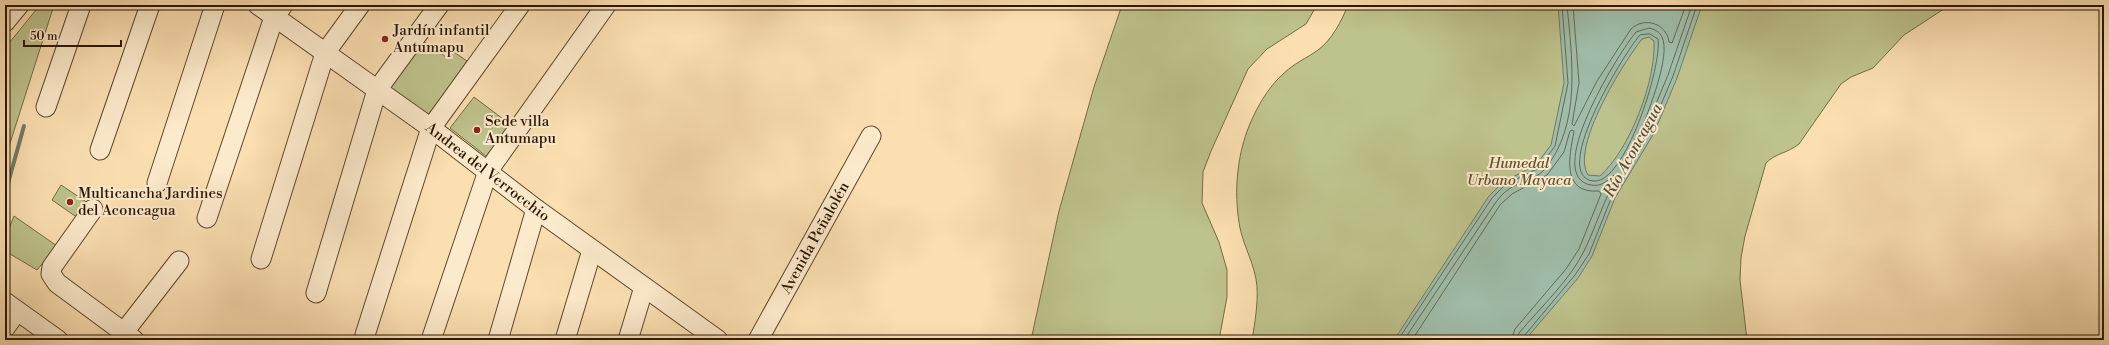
<svg xmlns="http://www.w3.org/2000/svg" width="2109" height="345" font-family="'Libre Bodoni',serif">
<style>
.green{fill:#bec28c;stroke:#746c46}
.water{fill:#9fbdaa;stroke:#707a66;fill-rule:evenodd}
.lines{fill:none;stroke-linecap:round;stroke-linejoin:round}
.shore{stroke:#646a55;stroke-width:1}
.stream{stroke:#707a66;stroke-width:4}
.minor-casing{stroke:#5e482c;stroke-width:21}
.minor{stroke:#fceacc;stroke-width:19}
.poi-dot{fill:#8f2418;stroke:#fceacc;stroke-width:1.5}
.labels{text-anchor:middle;stroke-width:4;stroke-linejoin:round;paint-order:stroke}
.poi-label{font-size:15px;fill:#2a1600;stroke:#fceacc;text-anchor:start}
.park-label{font-size:15px;font-style:italic;fill:#5e5231;stroke:#fceacc}
.street-label{font-size:15px;fill:#2a1600;stroke:#fceacc}
.water-label{font-size:16px;font-style:italic;fill:#53503c;stroke:#fceacc}
</style>
<rect width="100%" height="100%" fill="#fbdfb1"/>
<filter id="stains"><feTurbulence type="fractalNoise" baseFrequency=".005" numOctaves="4"/><feColorMatrix values="0 0 0 0 .2 0 0 0 0 .09 0 0 0 0 .02 0 0 0 .5 -.17"/></filter>
<radialGradient id="worn" r=".72"><stop offset=".6" stop-color="#630" stop-opacity="0"/><stop offset="1" stop-color="#630" stop-opacity=".3"/></radialGradient>
<g class="green">
<path d="M 40,5 L 54,5 L 5,159 L 5,48 Z"/>
<path d="M 1122,5 L 1317,5 L 1306,24 L 1267,49 L 1248,69 L 1211,151 L 1203,172 L 1202,203 L 1219,242 L 1227,270 L 1227,297 L 1219,340 L 1031,340 L 1059,211 L 1094,87 Z"/>
<path d="M 1348,5 L 1950,5 L 1904,35 L 1873,68 L 1851,77 L 1841,84 L 1799,144 C 1788,153 1776,153 1766,163 L 1745,236 L 1741,258 L 1740,280 L 1747,340 L 1252,340 C 1255,322 1258,304 1257,286 C 1255,265 1244,247 1240,228 C 1233,191 1237,149 1254,115 C 1261,100 1271,85 1283,74 C 1293,64 1307,58 1318,50 C 1332,40 1342,20 1348,5 Z"/>
<path d="M 423,41 L 446,57 L 451,50 L 467,61 L 428,116 L 390,88 Z"/>
<path d="M 474,97 L 511,125 L 486,156 L 450,128 Z"/>
<path d="M 61,185 L 88,203 L 78,218 L 52,200 Z"/>
<path d="M 14,216 L 57,246 L 37,270 L 5,251 L 5,239 Z"/>
</g>
<path class="water" d="M 1558,5 L 1702,5 L 1677,78 L 1654,133 L 1615,198 L 1592,256 L 1578,278 L 1525,340 L 1394,340 L 1489,196 L 1503,182 L 1536,165 L 1551,145 L 1564,83 ZM 1649,37 L 1654,41 C 1656,81 1630,149 1600,176 L 1588,175 C 1570,147 1624,62 1642,39 Z"/>
<g class="lines">
<g class="shore">
<path d="M 1573,5 L 1579,83 L 1572,124 L 1574,126 L 1597,81 L 1631,29 C 1645,16 1667,24 1669,42 L 1672,43 L 1686,5"/>
<path d="M 1650,34 L 1658,39 C 1662,66 1625,185 1593,181 C 1549,175 1626,50 1640,35 Z"/>
<path d="M 1398,340 L 1492,198 L 1505,185 L 1539,168 L 1555,146 L 1568,83 L 1562,5"/>
<path d="M 1404,340 L 1496,202 C 1500,197 1504,192 1509,189 C 1519,182 1536,179 1544,170 C 1582,125 1572,59 1567,5"/>
<path d="M 1412,340 L 1500,205 L 1512,194 L 1547,175 L 1564,152 L 1570,131 L 1573,130 L 1574,132 C 1569,156 1561,194 1599,191 L 1601,194 L 1579,249 L 1566,269 L 1515,329 L 1511,340"/>
<path d="M 1517,340 L 1519,333 C 1540,308 1570,280 1584,251 C 1596,227 1603,201 1617,178 L 1614,175 C 1605,183 1599,188 1587,184 C 1546,169 1620,51 1636,32 L 1649,28 C 1654,29 1660,32 1662,37 C 1671,55 1649,109 1642,128 L 1645,130 L 1668,75 L 1692,5"/>
<path d="M 1523,340 L 1524,336 L 1575,275 L 1589,254 L 1612,196 L 1650,131 L 1673,76 L 1697,5"/>
</g>
<path class="stream" d="M 5,194 L 24,126"/>
<g class="minor-casing">
<g id="minor">
<path id="s1" d="M 258,5 L 431,128 L 536,209 L 718,340"/>
<path d="M 5,22 L 19,5"/>
<path d="M 46,107 L 81,5"/>
<path d="M 100,150 L 150,5"/>
<path d="M 157,183 L 215,5"/>
<path d="M 93,209 L 52,267 L 51,274 L 57,283 L 134,340"/>
<path d="M 207,218 L 274,17 L 283,5"/>
<path d="M 261,259 L 325,53 L 360,5"/>
<path d="M 316,293 L 377,90 L 439,5"/>
<path d="M 5,302 L 58,340"/>
<path d="M 5,328 L 17,311"/>
<path d="M 124,332 L 179,261"/>
<path d="M 365,335 L 431,128 L 520,5"/>
<path d="M 431,340 L 488,171 L 606,5"/>
<path d="M 498,340 L 536,209"/>
<path d="M 565,340 L 592,250"/>
<path d="M 628,340 L 644,287"/>
<path id="s2" d="M 758,340 L 871,136"/>
</g>
</g>
<use href="#minor" class="minor"/>
</g>
<g class="poi-dot">
<circle cx="385" cy="39" r="4"/>
<circle cx="477" cy="130" r="4"/>
<circle cx="70" cy="202" r="4"/>
</g>
<g class="labels">
<g class="poi-label">
<text x="393" y="35">Jardín infantil<tspan x="393" dy="17">Antumapu</tspan></text>
<text x="485" y="126">Sede villa<tspan x="485" dy="17">Antumapu</tspan></text>
<text x="78" y="198">Multicancha Jardines<tspan x="78" dy="17">del Aconcagua</tspan></text>
</g>
<g class="park-label">
<text x="1519" y="168">Humedal<tspan x="1519" dy="17">Urbano Mayaca</tspan></text>
</g>
<g class="street-label">
<text dy="5" stroke="none"><textPath href="#s1" startOffset="284">Andrea del Verrocchio</textPath></text>
<text dy="5" stroke="none"><textPath href="#s2" startOffset="117">Avenida Peñalolén</textPath></text>
</g>
<g class="water-label">
<text transform="translate(1632 150) rotate(-61)" y="6">Río Aconcagua</text>
</g>
</g>
<rect width="2109" height="345" fill="none" stroke="#fbdfb1" stroke-width="20"/>
<rect x="6" y="6" width="2097" height="333" fill="none" stroke="#2a1600" stroke-width="2"/>
<rect x="10" y="10" width="2089" height="325" fill="none" stroke="#2a1600"/>
<path d="M24 40v6h97v-6" fill="none" stroke="#2a1600" stroke-width="2"/>
<text x="30" y="40" font-size="12" fill="#2a1600" stroke="#fceacc" stroke-width="3" paint-order="stroke">50 m</text>
<rect width="100%" height="100%" filter="url(#stains)"/>
<rect width="100%" height="100%" fill="url(#worn)"/>
</svg>
